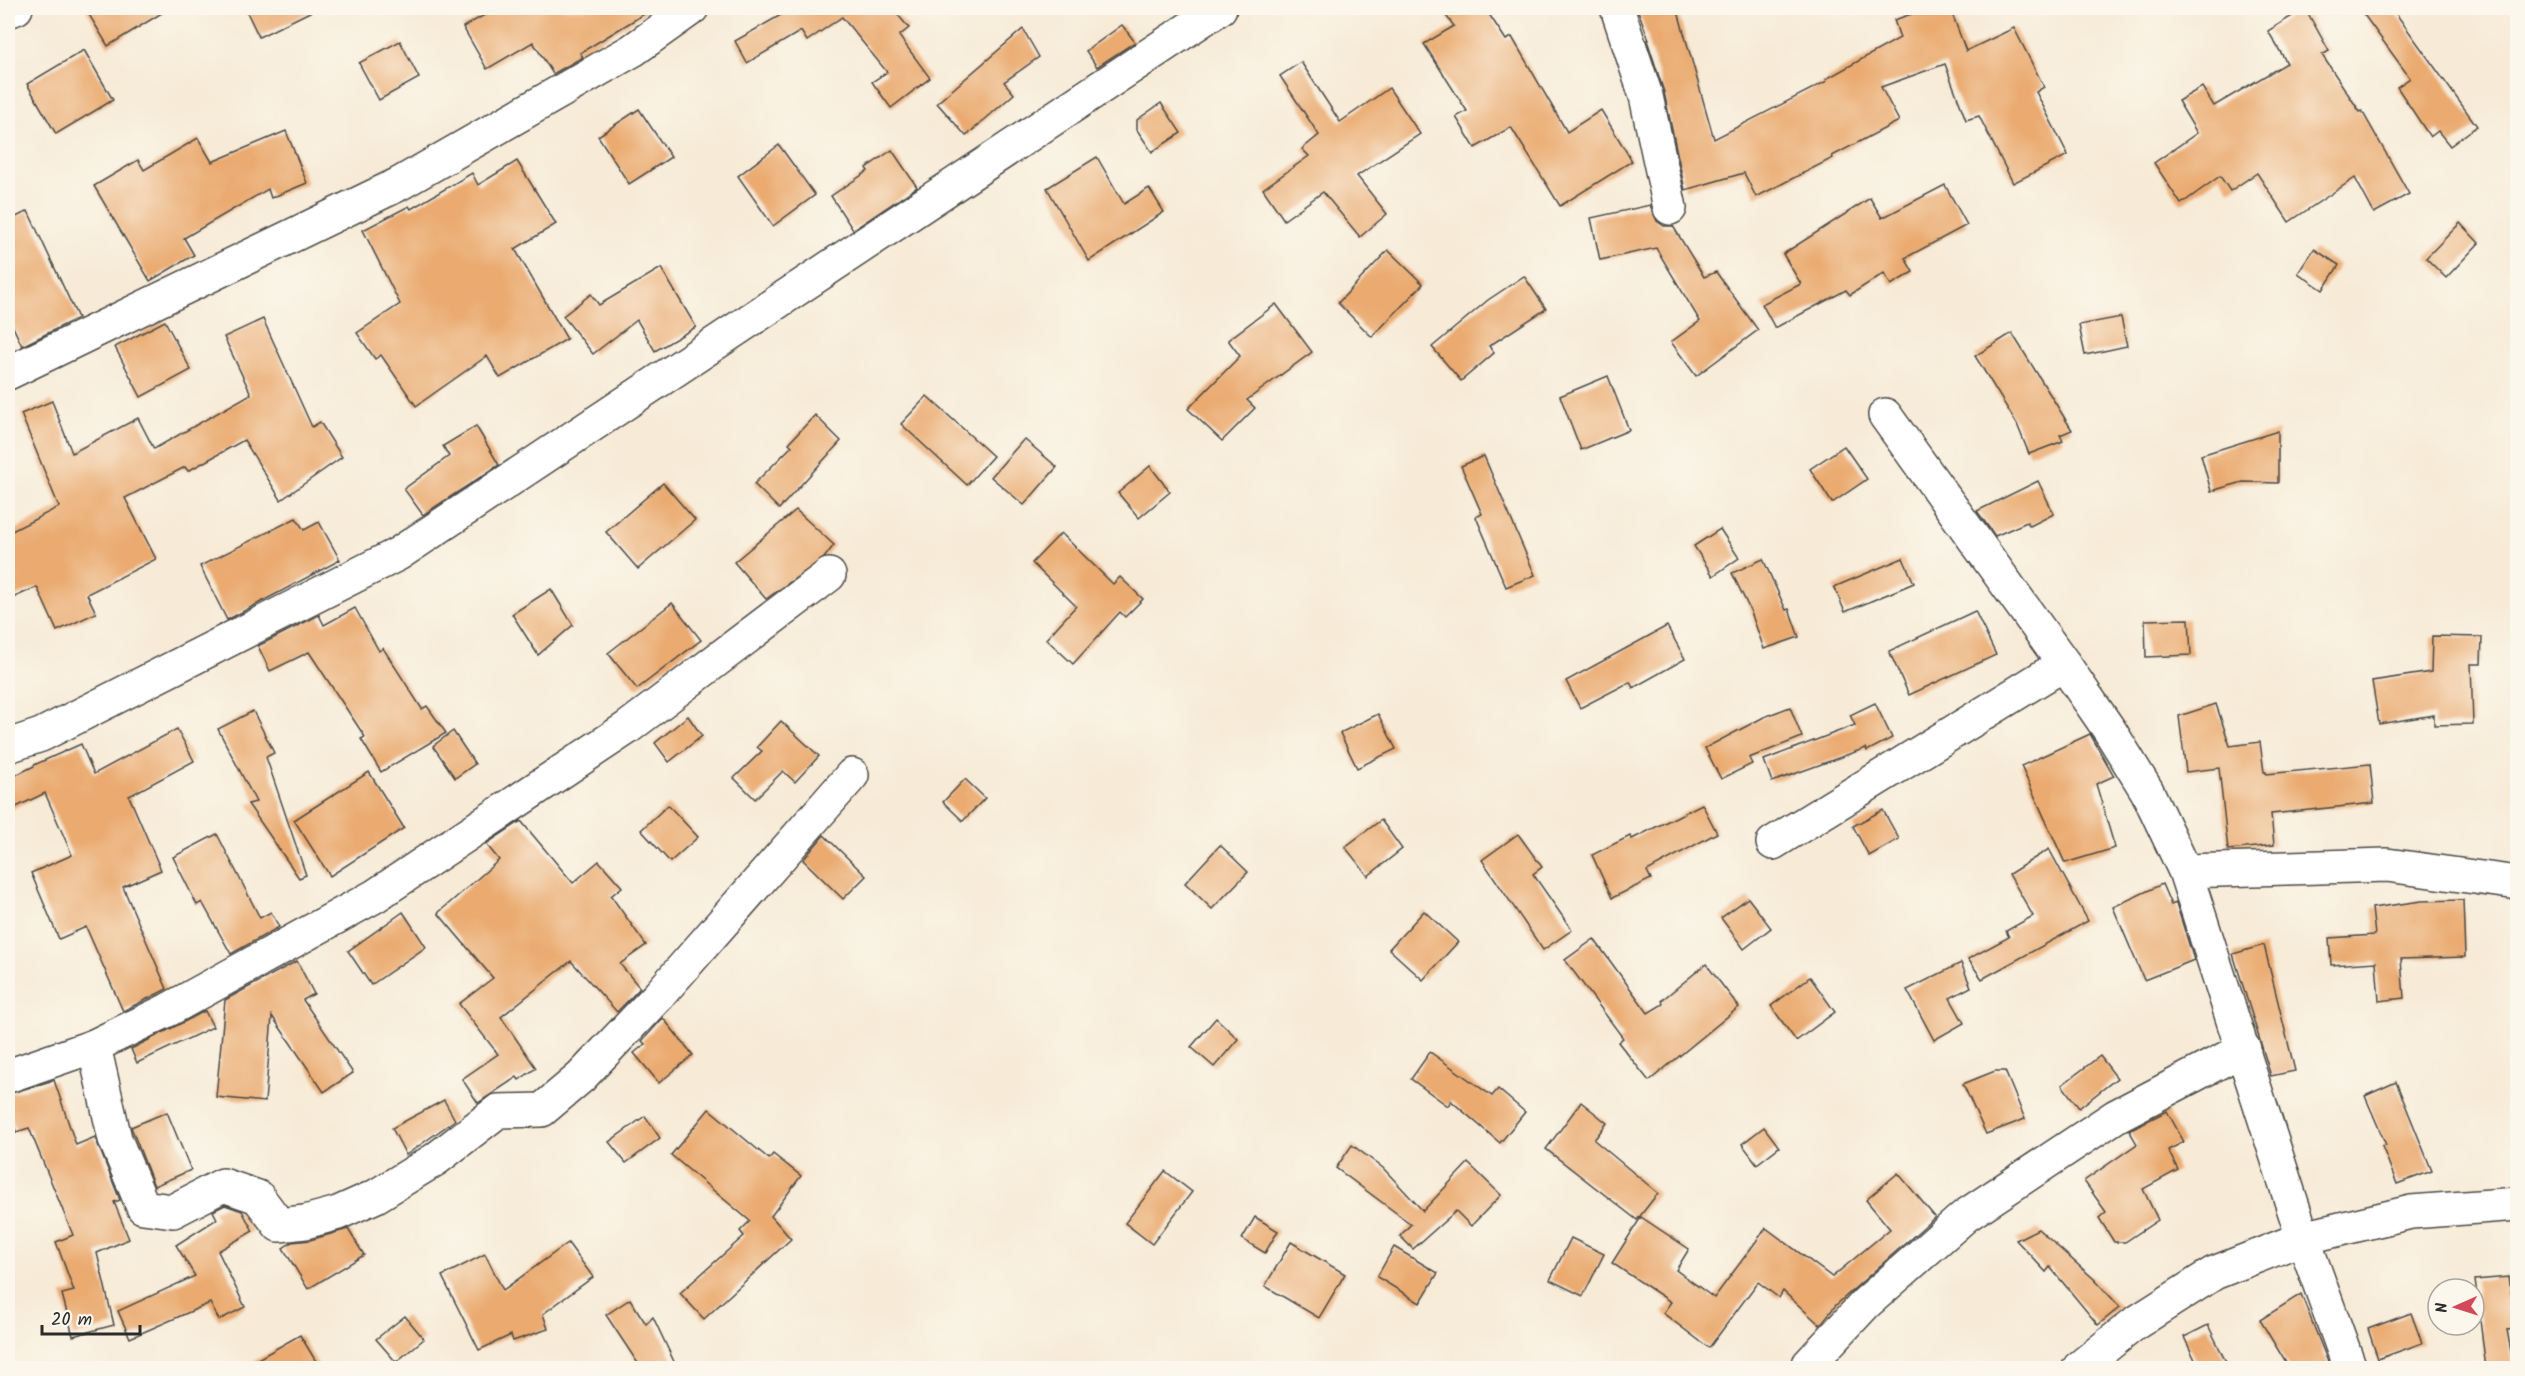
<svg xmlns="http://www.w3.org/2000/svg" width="2525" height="1376" font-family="Kalam,sans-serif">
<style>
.building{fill:#eaaa70}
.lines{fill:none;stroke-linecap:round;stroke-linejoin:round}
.street-casing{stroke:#4a4845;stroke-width:36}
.street{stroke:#fff;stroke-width:33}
</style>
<rect width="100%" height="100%" fill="#fbf7ec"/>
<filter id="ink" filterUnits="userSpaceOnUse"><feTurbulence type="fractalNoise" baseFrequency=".0167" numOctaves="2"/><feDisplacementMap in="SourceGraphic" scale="12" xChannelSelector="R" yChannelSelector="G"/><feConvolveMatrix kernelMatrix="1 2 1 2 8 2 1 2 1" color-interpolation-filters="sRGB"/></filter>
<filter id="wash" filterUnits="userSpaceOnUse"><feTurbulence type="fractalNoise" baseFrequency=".008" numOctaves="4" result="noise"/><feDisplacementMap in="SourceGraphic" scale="24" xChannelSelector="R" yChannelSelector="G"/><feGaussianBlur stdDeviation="1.35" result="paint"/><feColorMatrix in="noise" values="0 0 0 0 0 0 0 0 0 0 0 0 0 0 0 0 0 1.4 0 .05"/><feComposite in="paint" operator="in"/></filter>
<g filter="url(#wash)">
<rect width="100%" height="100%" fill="#f7ebd7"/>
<g id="blocks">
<g class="building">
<path d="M 85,8 L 170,8 L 108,46 Z"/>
<path d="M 245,8 L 318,8 L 259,37 Z"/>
<path d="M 497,8 L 654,8 L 580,53 L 583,57 L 553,74 L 533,42 L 487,69 L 463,27 Z"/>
<path d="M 785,8 L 892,8 L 909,28 L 899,36 L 930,78 L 891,108 L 872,82 L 887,72 L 842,17 L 807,41 L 801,31 L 747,63 L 735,41 L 788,11 Z"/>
<path d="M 1440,8 L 1485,8 L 1506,40 L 1512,37 L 1567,132 L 1601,110 L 1632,161 L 1560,206 L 1511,127 L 1475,148 L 1456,117 L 1467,111 L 1424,44 L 1454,26 Z"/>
<path d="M 1637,8 L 1677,8 L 1714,139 L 1827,81 L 1826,79 L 1900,38 L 1894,20 L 1929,8 L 1950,8 L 1966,51 L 2014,28 L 2044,87 L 2036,92 L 2068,155 L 2013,183 L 1979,116 L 1966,120 L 1945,64 L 1881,87 L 1899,121 L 1832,156 L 1833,158 L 1756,197 L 1744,173 L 1685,190 L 1664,92 L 1647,40 L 1649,40 Z"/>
<path d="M 2305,8 L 2329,51 L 2322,55 L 2360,112 L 2362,111 L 2409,194 L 2374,213 L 2355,178 L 2289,222 L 2257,173 L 2230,191 L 2220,176 L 2181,204 L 2154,163 L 2197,133 L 2178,101 L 2202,87 L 2214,106 L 2287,63 L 2268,31 Z"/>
<path d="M 2359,8 L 2392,8 L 2477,126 L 2450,146 L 2438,131 L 2430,137 L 2397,87 L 2410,78 Z"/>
<path d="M 1122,25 L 1135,42 L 1097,67 L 1086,51 Z"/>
<path d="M 1023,29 L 1039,57 L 1004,82 L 1014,94 L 966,136 L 937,103 Z"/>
<path d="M 400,41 L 419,78 L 379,100 L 359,63 Z"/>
<path d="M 84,50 L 113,100 L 56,134 L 27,84 Z"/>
<path d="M 1301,62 L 1340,122 L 1389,88 L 1420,134 L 1357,176 L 1387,214 L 1360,237 L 1323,192 L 1284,220 L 1263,189 L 1309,156 L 1302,149 L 1319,135 L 1280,76 Z"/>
<path d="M 1161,103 L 1181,133 L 1152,152 L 1137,130 L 1137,120 Z"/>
<path d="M 639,109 L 671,157 L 629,184 L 598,136 Z"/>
<path d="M 286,131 L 307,183 L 271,198 L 268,189 L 184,238 L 194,255 L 150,281 L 94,186 L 138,160 L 144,170 L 198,138 L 212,162 Z"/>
<path d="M 779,145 L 815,195 L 773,226 L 738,176 Z"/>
<path d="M 892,150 L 917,187 L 853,230 L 831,196 L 868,171 L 866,168 Z"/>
<path d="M 1097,157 L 1124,204 L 1149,188 L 1164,212 L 1089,261 L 1047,188 Z"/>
<path d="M 517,161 L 556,224 L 515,249 L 567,339 L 500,378 L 487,356 L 416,406 L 381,355 L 375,359 L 357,333 L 400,304 L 363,230 L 409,206 L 411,209 L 472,173 L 478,185 Z"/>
<path d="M 1945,185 L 1967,225 L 1905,258 L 1913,272 L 1891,285 L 1884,273 L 1850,295 L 1846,290 L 1775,328 L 1762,304 L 1801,284 L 1783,254 L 1870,198 L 1882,218 Z"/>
<path d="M 1650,205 L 1657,221 L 1664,226 L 1673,226 L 1704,277 L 1716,272 L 1758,330 L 1696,376 L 1671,342 L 1700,321 L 1656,248 L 1600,260 L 1591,218 Z"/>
<path d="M 28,211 L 78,318 L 22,346 L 8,316 L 8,221 Z"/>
<path d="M 2460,223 L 2479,243 L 2446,278 L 2426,258 Z"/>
<path d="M 2314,249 L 2339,265 L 2323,290 L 2298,273 Z"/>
<path d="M 1388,250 L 1423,284 L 1372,337 L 1338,303 Z"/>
<path d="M 661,268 L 696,327 L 655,351 L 637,320 L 593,354 L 563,316 L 591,294 L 599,305 Z"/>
<path d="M 1524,276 L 1546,309 L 1489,346 L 1494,353 L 1461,381 L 1432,347 L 1488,300 Z"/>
<path d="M 1276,304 L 1312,352 L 1247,400 L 1255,408 L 1222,441 L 1188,409 L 1240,356 L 1228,340 Z"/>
<path d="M 2121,317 L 2127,346 L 2085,355 L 2079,325 Z"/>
<path d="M 263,319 L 312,427 L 320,422 L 342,457 L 281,500 L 244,440 L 188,471 L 185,467 L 125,498 L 156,559 L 87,594 L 96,613 L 57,631 L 37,587 L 8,600 L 8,533 L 59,507 L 21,414 L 52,401 L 72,453 L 138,418 L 154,449 L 251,394 L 224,337 Z"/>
<path d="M 165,321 L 191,370 L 141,397 L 115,347 Z"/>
<path d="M 2012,333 L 2072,430 L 2060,435 L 2063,441 L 2029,454 L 2017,424 L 1975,356 Z"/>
<path d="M 1608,376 L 1629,430 L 1581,450 L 1560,396 Z"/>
<path d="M 927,396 L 993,456 L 967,485 L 901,424 Z"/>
<path d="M 815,415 L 841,441 L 779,509 L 754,484 L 792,446 L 789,443 Z"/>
<path d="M 476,426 L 499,465 L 423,515 L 404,489 L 449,456 L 443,446 Z"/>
<path d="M 2278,431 L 2278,483 L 2243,482 L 2211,491 L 2201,455 Z"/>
<path d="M 1024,439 L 1057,467 L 1024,505 L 991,477 Z"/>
<path d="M 1844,446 L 1867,479 L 1832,503 L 1810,469 Z"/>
<path d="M 1484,456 L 1535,575 L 1506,587 L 1476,517 L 1482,514 L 1461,466 Z"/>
<path d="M 1150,466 L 1170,492 L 1139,518 L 1118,493 Z"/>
<path d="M 2038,481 L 2054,514 L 2030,526 L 2027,522 L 1995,536 L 1977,511 Z"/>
<path d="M 663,483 L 695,520 L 638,569 L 606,532 Z"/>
<path d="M 796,510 L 834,545 L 824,558 L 766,599 L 734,562 Z"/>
<path d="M 296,518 L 304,530 L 319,522 L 340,560 L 227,620 L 200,566 Z"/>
<path d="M 1720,529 L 1739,558 L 1713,576 L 1694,546 Z"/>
<path d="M 1061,533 L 1113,584 L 1120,577 L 1143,599 L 1125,617 L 1120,612 L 1073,664 L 1046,639 L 1076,606 L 1032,563 Z"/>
<path d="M 1903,558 L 1914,583 L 1845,612 L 1834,587 Z"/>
<path d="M 1763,559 L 1786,610 L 1789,609 L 1799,637 L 1764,649 L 1751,612 L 1732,573 Z"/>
<path d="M 551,589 L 573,625 L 538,655 L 512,614 Z"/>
<path d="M 672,603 L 701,640 L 637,689 L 608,653 Z"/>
<path d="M 355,608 L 379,651 L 383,648 L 422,709 L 427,706 L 446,733 L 381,772 L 361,739 L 365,737 L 309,652 L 270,671 L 258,646 L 319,615 L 324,625 Z"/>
<path d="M 1975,611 L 1996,655 L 1909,695 L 1889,651 Z"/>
<path d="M 2189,619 L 2191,655 L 2146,657 L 2145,620 Z"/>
<path d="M 1667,626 L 1685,659 L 1633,688 L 1630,682 L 1580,708 L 1566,681 Z"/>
<path d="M 2432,636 L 2482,637 L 2481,664 L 2471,664 L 2473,724 L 2434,725 L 2434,715 L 2379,724 L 2372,681 L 2431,672 Z"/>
<path d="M 1875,703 L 1892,738 L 1867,751 L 1866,748 L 1772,782 L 1764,760 L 1855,725 L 1850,715 Z"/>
<path d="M 2216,704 L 2230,746 L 2260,742 L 2264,772 L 2266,772 L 2266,774 L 2370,764 L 2374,803 L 2271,814 L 2274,845 L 2228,850 L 2219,768 L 2186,772 L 2179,716 Z"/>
<path d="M 1790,707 L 1802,737 L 1749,758 L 1752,764 L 1721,779 L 1705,748 L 1764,717 Z"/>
<path d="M 253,711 L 274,753 L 266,757 L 306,875 L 299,878 L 248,804 L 256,802 L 218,729 Z"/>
<path d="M 1378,714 L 1396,749 L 1357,768 L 1340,733 Z"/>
<path d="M 688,716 L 702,736 L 669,762 L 655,743 Z"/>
<path d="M 781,721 L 819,756 L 795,782 L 783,771 L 755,799 L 734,778 L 762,751 L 757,747 Z"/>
<path d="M 177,729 L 194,761 L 129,796 L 161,870 L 123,887 L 167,989 L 123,1011 L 86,927 L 59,939 L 31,873 L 72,855 L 45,793 L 8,811 L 8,779 L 34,766 L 34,765 L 81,744 L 94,774 Z"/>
<path d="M 453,731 L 475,764 L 455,778 L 433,746 Z"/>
<path d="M 2090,734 L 2114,776 L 2096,784 L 2115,848 L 2065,863 L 2021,766 Z"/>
<path d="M 369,772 L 404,828 L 330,876 L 294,820 Z"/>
<path d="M 965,779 L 985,798 L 963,821 L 943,802 Z"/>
<path d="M 1702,804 L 1717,833 L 1647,871 L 1651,879 L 1612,898 L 1592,855 L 1630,836 L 1632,839 Z"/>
<path d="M 668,805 L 698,837 L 670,862 L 641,830 Z"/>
<path d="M 1883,810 L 1899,839 L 1869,856 L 1853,826 Z"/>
<path d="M 1381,820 L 1402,849 L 1368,876 L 1345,847 Z"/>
<path d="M 521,821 L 573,883 L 599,861 L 622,887 L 611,896 L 646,945 L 620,964 L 640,988 L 617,1012 L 571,961 L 501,1017 L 536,1068 L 519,1080 L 517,1077 L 478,1103 L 462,1079 L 498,1054 L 459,1004 L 493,978 L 438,913 L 499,860 L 486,844 Z"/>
<path d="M 217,834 L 260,918 L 271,912 L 279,927 L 231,954 L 202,902 L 197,905 L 173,857 Z"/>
<path d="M 1518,834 L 1542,867 L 1533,874 L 1572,930 L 1543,950 L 1482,860 Z"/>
<path d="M 824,835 L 866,876 L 843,899 L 803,860 Z"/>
<path d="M 1220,845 L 1248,872 L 1212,909 L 1185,883 Z"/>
<path d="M 2049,849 L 2088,921 L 1982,979 L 1968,959 L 2009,937 L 2006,931 L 2033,916 L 2009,874 Z"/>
<path d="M 2162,884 L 2171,905 L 2176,903 L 2194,960 L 2144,980 L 2113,907 Z"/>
<path d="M 1748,898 L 1771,928 L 1744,949 L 1721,918 Z"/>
<path d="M 2463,900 L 2465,957 L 2401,959 L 2404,998 L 2379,1001 L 2376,962 L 2331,965 L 2329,938 L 2375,935 L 2372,908 L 2422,901 Z"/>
<path d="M 1424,911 L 1458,942 L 1423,980 L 1389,949 Z"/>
<path d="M 403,912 L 426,947 L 371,985 L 348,951 Z"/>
<path d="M 1594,939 L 1648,1013 L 1663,1004 L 1662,1000 L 1706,964 L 1739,1007 L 1649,1081 L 1618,1042 L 1623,1038 L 1565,960 Z"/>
<path d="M 2264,945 L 2295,1071 L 2271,1076 L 2233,954 Z"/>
<path d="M 297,961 L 314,994 L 303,1000 L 353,1073 L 324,1092 L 272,1016 L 265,1102 L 216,1097 L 225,1000 Z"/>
<path d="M 1961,963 L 1971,987 L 1950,998 L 1964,1023 L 1934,1040 L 1907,990 Z"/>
<path d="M 1810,977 L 1835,1012 L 1796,1041 L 1771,1006 Z"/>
<path d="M 205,1011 L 213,1027 L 137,1063 L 131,1049 Z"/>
<path d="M 663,1018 L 693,1055 L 659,1083 L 634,1053 L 645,1044 L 642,1041 Z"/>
<path d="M 1216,1018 L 1238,1039 L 1214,1067 L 1191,1047 Z"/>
<path d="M 1430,1052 L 1492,1096 L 1498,1089 L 1525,1112 L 1500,1143 L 1451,1101 L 1448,1106 L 1411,1079 Z"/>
<path d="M 2100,1056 L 2117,1078 L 2079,1108 L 2062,1085 Z"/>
<path d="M 1995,1071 L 2005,1071 L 2025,1119 L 1986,1134 L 1963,1084 Z"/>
<path d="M 54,1080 L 76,1145 L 95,1137 L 120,1200 L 114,1202 L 129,1239 L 97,1253 L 114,1325 L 73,1336 L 62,1294 L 74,1291 L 56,1242 L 73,1235 L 29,1128 L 16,1132 L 8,1107 L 8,1094 Z"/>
<path d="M 2396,1082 L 2432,1171 L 2397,1184 L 2382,1146 L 2386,1145 L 2365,1096 Z"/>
<path d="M 444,1100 L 455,1120 L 406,1155 L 392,1128 Z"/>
<path d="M 1581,1102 L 1607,1123 L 1594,1140 L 1658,1193 L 1637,1220 L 1546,1149 Z"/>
<path d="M 709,1109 L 769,1159 L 773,1154 L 801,1176 L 771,1216 L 791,1239 L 704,1319 L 680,1293 L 744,1236 L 740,1231 L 750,1221 L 671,1155 Z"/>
<path d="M 2167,1111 L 2184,1142 L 2168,1150 L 2178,1170 L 2143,1189 L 2158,1220 L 2125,1242 L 2114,1242 L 2099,1218 L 2106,1212 L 2084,1181 L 2137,1144 L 2129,1130 Z"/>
<path d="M 167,1112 L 191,1170 L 154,1186 L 131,1127 Z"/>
<path d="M 645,1116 L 660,1138 L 626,1163 L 609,1142 Z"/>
<path d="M 1764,1127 L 1779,1147 L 1757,1164 L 1742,1144 Z"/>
<path d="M 1352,1145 L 1383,1168 L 1423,1211 L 1468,1163 L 1501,1195 L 1471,1226 L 1456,1211 L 1413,1249 L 1400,1236 L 1411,1224 L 1336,1168 Z"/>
<path d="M 1165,1171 L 1192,1192 L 1152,1244 L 1125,1223 Z"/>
<path d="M 1898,1173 L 1935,1217 L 1836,1305 L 1820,1325 L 1783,1291 L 1779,1298 L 1758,1282 L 1709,1348 L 1663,1313 L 1671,1302 L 1612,1263 L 1641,1217 L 1689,1249 L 1676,1270 L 1714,1298 L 1766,1228 L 1832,1277 L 1890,1229 L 1866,1200 Z"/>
<path d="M 225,1205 L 242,1211 L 253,1231 L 218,1251 L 245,1307 L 219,1320 L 210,1303 L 130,1338 L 118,1311 L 195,1276 L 176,1245 L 217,1219 L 213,1211 Z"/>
<path d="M 1255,1217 L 1278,1231 L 1265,1253 L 1242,1239 Z"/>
<path d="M 348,1229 L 364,1255 L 308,1289 L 283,1248 L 292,1242 L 310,1240 Z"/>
<path d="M 2038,1229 L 2094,1279 L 2120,1307 L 2098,1325 L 2050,1267 L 2046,1272 L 2016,1240 Z"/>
<path d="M 1571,1238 L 1604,1254 L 1583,1296 L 1550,1280 Z"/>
<path d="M 1291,1242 L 1345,1274 L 1319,1318 L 1265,1286 Z"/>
<path d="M 568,1243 L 593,1277 L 543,1314 L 548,1329 L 513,1341 L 511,1335 L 479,1350 L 442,1276 L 485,1254 L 503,1290 Z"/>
<path d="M 1394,1247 L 1438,1273 L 1420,1303 L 1377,1277 Z"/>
<path d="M 2509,1277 L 2516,1329 L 2507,1330 L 2514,1368 L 2486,1368 L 2475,1280 Z"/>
<path d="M 2301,1294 L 2330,1367 L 2327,1368 L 2289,1368 L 2260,1320 Z"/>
<path d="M 630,1299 L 646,1324 L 653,1317 L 677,1368 L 641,1368 L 606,1315 Z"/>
<path d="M 2411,1313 L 2422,1343 L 2378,1359 L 2368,1329 Z"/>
<path d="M 405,1316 L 424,1339 L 396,1362 L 376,1339 Z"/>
<path d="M 2208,1325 L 2229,1368 L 2199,1368 L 2184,1337 Z"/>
<path d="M 300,1335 L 320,1368 L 242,1368 Z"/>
</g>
</g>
</g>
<g filter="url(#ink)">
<use href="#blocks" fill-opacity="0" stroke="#4a4845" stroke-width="1.5"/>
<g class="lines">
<g class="street-casing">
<g id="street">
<path d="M 1617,8 L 1646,96 L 1670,208"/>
<path d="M 8,11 L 16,8"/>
<path d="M 8,373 L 399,184 L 633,50 L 692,8"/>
<path d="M 1885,415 L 2064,664 L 2110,731 L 2147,791 L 2185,871 L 2303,1238 L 2350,1368"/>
<path d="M 8,746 L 41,735 L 398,554 L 1220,8"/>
<path d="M 1773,843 L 2064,664"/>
<path d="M 2185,871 L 2387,865 L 2518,883"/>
<path d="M 94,1046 L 115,1139 L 143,1207 L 173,1211 L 223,1185 L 258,1197 L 279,1225 L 305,1222 L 338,1213 L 376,1196 L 436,1159 L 498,1111 L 542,1110 L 581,1077 L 659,995 L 852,775"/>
<path d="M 8,1076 L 94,1046 L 168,1010 L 375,896 L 627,728 L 829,575"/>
<path d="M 1809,1364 L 1866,1303 L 1965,1216 L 2116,1116 L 2244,1049"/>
<path d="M 2079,1368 L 2134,1324 L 2214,1273 L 2303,1238 L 2411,1212 L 2518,1204"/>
</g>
</g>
<use href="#street" class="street"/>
</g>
</g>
<rect width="2525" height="1376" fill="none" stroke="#fbf7ec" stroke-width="30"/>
<g transform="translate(2456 1307) rotate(267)"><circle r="28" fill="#fbf7ec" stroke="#a8a59f" stroke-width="1.5"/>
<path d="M0-4.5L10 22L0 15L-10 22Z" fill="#d1495b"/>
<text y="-9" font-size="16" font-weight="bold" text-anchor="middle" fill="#2b2b2b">N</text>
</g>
<path d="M42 1325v9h98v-9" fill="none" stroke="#2b2b2b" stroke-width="3"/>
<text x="51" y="1325" font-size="18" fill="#2b2b2b" stroke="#fbf7ec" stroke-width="4.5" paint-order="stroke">20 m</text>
</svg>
